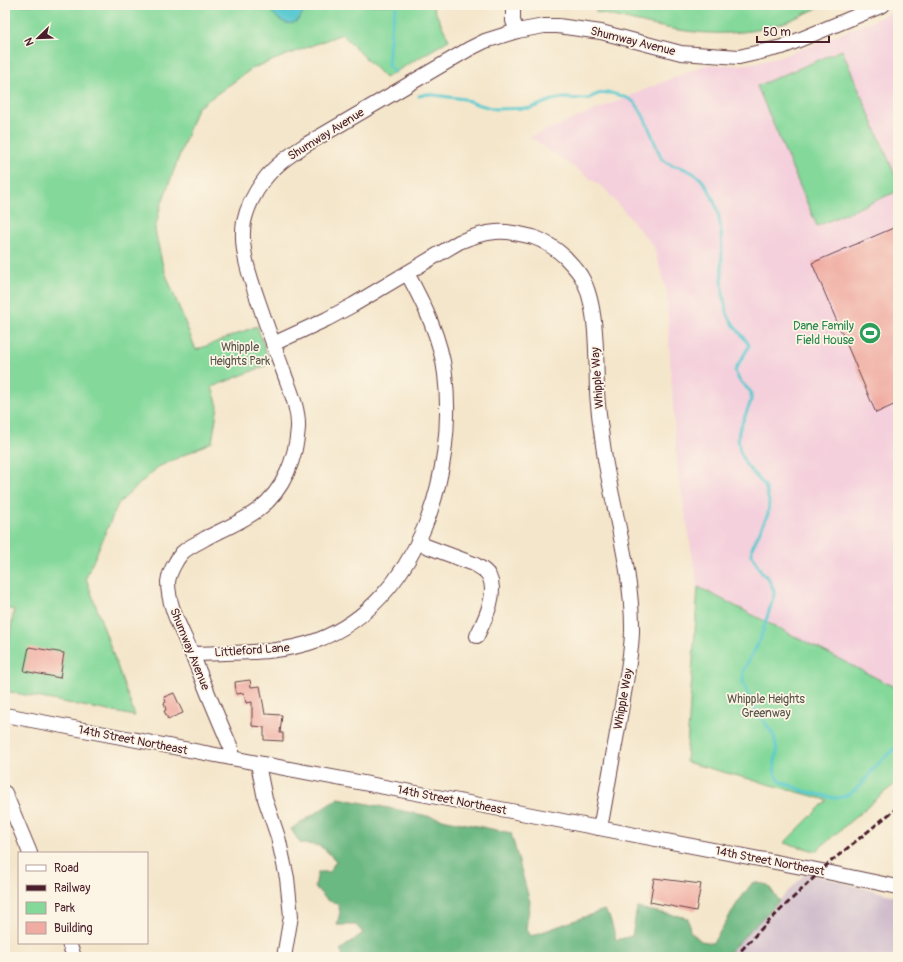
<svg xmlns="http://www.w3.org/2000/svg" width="903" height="962" font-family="Pangolin,sans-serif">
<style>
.built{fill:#f4cfdc}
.industrial{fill:#d0bdcc}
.green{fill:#83d89a;stroke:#667c62}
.forest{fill:#6ab882;stroke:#5a6c56}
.water{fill:#5ccad0;stroke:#53747e}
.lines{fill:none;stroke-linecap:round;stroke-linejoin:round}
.stream{stroke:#5ccad0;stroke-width:3}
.building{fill:#f0aca2}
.minor-casing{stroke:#643d43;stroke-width:16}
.minor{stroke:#fff;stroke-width:14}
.rail{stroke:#4a1f2b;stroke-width:3;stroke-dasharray:6 3;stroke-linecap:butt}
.labels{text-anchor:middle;stroke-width:3.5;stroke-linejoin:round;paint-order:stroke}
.street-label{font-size:12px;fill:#4a1f2b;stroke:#fcf5e5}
.leisure-label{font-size:12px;fill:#27864d;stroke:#fcf5e5;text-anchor:end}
.park-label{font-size:12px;fill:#5b564c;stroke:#fcf5e5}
</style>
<rect width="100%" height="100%" fill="#fcf5e5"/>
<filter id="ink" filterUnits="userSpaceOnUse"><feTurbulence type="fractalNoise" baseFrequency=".025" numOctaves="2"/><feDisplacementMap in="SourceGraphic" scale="8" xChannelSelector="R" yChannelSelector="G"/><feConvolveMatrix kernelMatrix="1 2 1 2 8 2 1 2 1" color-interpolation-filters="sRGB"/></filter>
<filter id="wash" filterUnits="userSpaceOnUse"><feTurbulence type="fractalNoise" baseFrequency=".012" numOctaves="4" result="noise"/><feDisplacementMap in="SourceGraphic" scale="16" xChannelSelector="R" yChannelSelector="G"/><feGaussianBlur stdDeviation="0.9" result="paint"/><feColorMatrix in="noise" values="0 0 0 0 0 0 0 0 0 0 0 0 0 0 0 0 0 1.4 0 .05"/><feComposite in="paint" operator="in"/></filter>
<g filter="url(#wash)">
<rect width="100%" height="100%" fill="#f4e6cb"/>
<path class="built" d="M 898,10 L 898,689 L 698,587 L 677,466 L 670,359 L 667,292 L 653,245 L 604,188 L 530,137 L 705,65 L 739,65 L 755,63 L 777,58 L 819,43 Z"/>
<path class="industrial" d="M 806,873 L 898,897 L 898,957 L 724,957 Z"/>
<g class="green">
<path d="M 5,5 L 432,5 L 449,40 L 385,78 L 342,34 L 253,68 L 197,108 L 160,208 L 155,230 L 163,267 L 196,350 L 257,326 L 270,364 L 212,387 L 218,406 L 212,442 L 158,467 L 118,504 L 86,578 L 135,716 L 5,691 L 5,662 L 14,610 L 5,608 Z"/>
<path d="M 597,5 L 824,5 C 804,14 783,25 761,29 C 704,41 652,25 596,12 Z"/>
<path d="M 842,50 L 898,182 L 898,191 L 817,226 L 757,86 Z"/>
<path d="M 698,587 L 898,689 L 898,782 L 882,794 L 816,851 L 784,843 L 827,800 L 686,762 Z"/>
</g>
<path class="forest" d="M 339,798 L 511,833 L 530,902 L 526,928 L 531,936 L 604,910 L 610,918 L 616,940 L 632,936 L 637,908 L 688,918 L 690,931 L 701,941 L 713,943 L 738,902 L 753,882 L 768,885 L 779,901 L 724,957 L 343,957 L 340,950 L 363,933 L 356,925 L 337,925 L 340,912 L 338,904 L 327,900 L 315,887 L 318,872 L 329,872 L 336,861 C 331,856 326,849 319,846 C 314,844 306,845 300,843 L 291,829 Z"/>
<path class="water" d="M 268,5 L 303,5 L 304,10 C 295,34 276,22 268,5 Z"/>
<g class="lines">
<g class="stream">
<path d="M 647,13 L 664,5"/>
<path d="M 395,72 L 388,65 C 390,45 390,24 397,5"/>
<path d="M 419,96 L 427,94 L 464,99 L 473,103 L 495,109 L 531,108 L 552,100 L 563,98 L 589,99 C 594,94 604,92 611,93 C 619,95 628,97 634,102 C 643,110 652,136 657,148 C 659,152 660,156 662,159 C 666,164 674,166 679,167 C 699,173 706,182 714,201 C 729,237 715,279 728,315 C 733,327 743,335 749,345 C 746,354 739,361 735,371 L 739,380 L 751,392 L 751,401 L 739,431 L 738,440 L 740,451 L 746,465 L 765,486 L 767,493 L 769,502 L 768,514 L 752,548 L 752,555 L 762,573 L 768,578 L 774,590 L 774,595 L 760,640 L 743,671 L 743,682 L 754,706 L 774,736 L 777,751 L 774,769 L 776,776 L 780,781 L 804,791 L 834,798 C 850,798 860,786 869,775 C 874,767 891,751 898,746"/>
</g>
</g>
<g id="blocks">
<g class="building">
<path d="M 898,226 L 898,403 L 876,413 L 812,263 Z"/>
<path d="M 29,647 L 64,653 L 60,678 L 24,671 Z"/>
<path d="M 250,680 L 251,687 L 260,686 L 265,714 L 282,715 L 280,733 L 283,733 L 283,741 L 264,740 L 264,727 L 252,726 L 252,702 L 246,703 L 244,693 L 236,694 L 235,682 Z"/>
<path d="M 174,693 L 183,713 L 168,719 L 164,711 L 166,710 L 164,703 L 166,702 L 164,697 Z"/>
<path d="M 654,878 L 701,884 L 696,911 L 650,902 Z"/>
</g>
</g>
</g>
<g filter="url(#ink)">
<use href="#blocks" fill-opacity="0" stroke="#643d43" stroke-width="1"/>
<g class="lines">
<g class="minor-casing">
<g id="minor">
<path d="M 513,5 L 513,21 L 517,31"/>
<path d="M 273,344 L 327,319 L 353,305 L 459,242 C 488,230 503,229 533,237 C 545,241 555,248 565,257 C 571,264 578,270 582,278 C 598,306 596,359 597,391 C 598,413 602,437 605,459 C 615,517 633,575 632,633 C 631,657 626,681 622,705 C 615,743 609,780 602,818 L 599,828"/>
<path d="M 418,543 L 474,564 C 479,567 486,570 489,576 C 498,594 485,619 477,636"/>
<path d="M 192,654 C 233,652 279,655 318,640 C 418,601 457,473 445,374 C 441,339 424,304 407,273"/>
<path d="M 5,715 L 511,811 L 822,871 L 898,887"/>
<path d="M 231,758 L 231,748 C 218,718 205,687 193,656 C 183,632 168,608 168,582 C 169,573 176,560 182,553 C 188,547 198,543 206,538 C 224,529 244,521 259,509 C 284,490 296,458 298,428 C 299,409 290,390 284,373 C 276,351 268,330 261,309 C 252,283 239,250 244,222 C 247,208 255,192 264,180 C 275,165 292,154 307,144 L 469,49 L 485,41 L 517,31 L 544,26 L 558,26 L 601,32 L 681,53 L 739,57 L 782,47 L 883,5"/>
<path d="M 258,764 L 265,799 L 278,837 L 287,878 L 291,916 L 284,957"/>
<path d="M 5,793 L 30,853"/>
<path d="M 69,943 L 74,957"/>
</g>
</g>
<use href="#minor" class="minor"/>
<path class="rail" d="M 735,957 L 763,927 L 829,863 L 898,807"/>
</g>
</g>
<defs>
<g id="stadium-disc" transform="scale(1.15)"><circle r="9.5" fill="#2e9e5b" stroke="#fcf5e5"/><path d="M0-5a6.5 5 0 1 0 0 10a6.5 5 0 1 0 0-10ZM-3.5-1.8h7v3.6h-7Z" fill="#fff"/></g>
</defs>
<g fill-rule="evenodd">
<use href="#stadium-disc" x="870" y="333"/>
</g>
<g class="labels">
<g class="street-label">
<text transform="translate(633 41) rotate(14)" y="4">Shumway Avenue</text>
<text transform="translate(326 134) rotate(-32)" y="4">Shumway Avenue</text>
<text transform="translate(597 378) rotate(-94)" y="4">Whipple Way</text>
<text transform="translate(190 649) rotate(68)" y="4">Shumway Avenue</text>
<text transform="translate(252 650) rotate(-4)" y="4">Littleford Lane</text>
<text transform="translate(623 699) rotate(-80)" y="4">Whipple Way</text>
<text transform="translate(133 740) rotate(11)" y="4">14th Street Northeast</text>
<text transform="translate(452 800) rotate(11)" y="4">14th Street Northeast</text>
<text transform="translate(770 861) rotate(11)" y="4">14th Street Northeast</text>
</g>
<g class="leisure-label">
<text x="854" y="330">Dane Family<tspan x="854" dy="14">Field House</tspan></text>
</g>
<g class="park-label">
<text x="240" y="351">Whipple<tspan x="240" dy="14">Heights Park</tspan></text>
<text x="766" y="703">Whipple Heights<tspan x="766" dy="14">Greenway</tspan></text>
</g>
</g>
<rect width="903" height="962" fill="none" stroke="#fcf5e5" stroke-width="20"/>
<rect x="18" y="852" width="130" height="92" fill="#fcf5e5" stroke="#b59f9b"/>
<rect x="26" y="865" width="20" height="6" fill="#ffffff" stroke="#b59f9b"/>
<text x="54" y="872" font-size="12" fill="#4a1f2b">Road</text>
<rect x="26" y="885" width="20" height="6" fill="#4a1f2b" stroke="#b59f9b"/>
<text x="54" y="892" font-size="12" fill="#4a1f2b">Railway</text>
<rect x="26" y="902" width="20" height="12" fill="#83d89a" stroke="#b59f9b"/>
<text x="54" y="912" font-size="12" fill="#4a1f2b">Park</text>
<rect x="26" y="922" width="20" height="12" fill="#f0aca2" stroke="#b59f9b"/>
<text x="54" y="932" font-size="12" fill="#4a1f2b">Building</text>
<g transform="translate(38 38) rotate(247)" stroke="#fcf5e5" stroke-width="3" paint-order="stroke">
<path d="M0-3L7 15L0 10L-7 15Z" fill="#4a1f2b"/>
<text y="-6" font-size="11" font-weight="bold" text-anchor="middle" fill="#4a1f2b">N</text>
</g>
<path d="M757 36v6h72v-6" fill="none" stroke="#4a1f2b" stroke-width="2"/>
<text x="763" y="36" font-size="12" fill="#4a1f2b" stroke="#fcf5e5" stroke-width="3" paint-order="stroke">50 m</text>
</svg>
